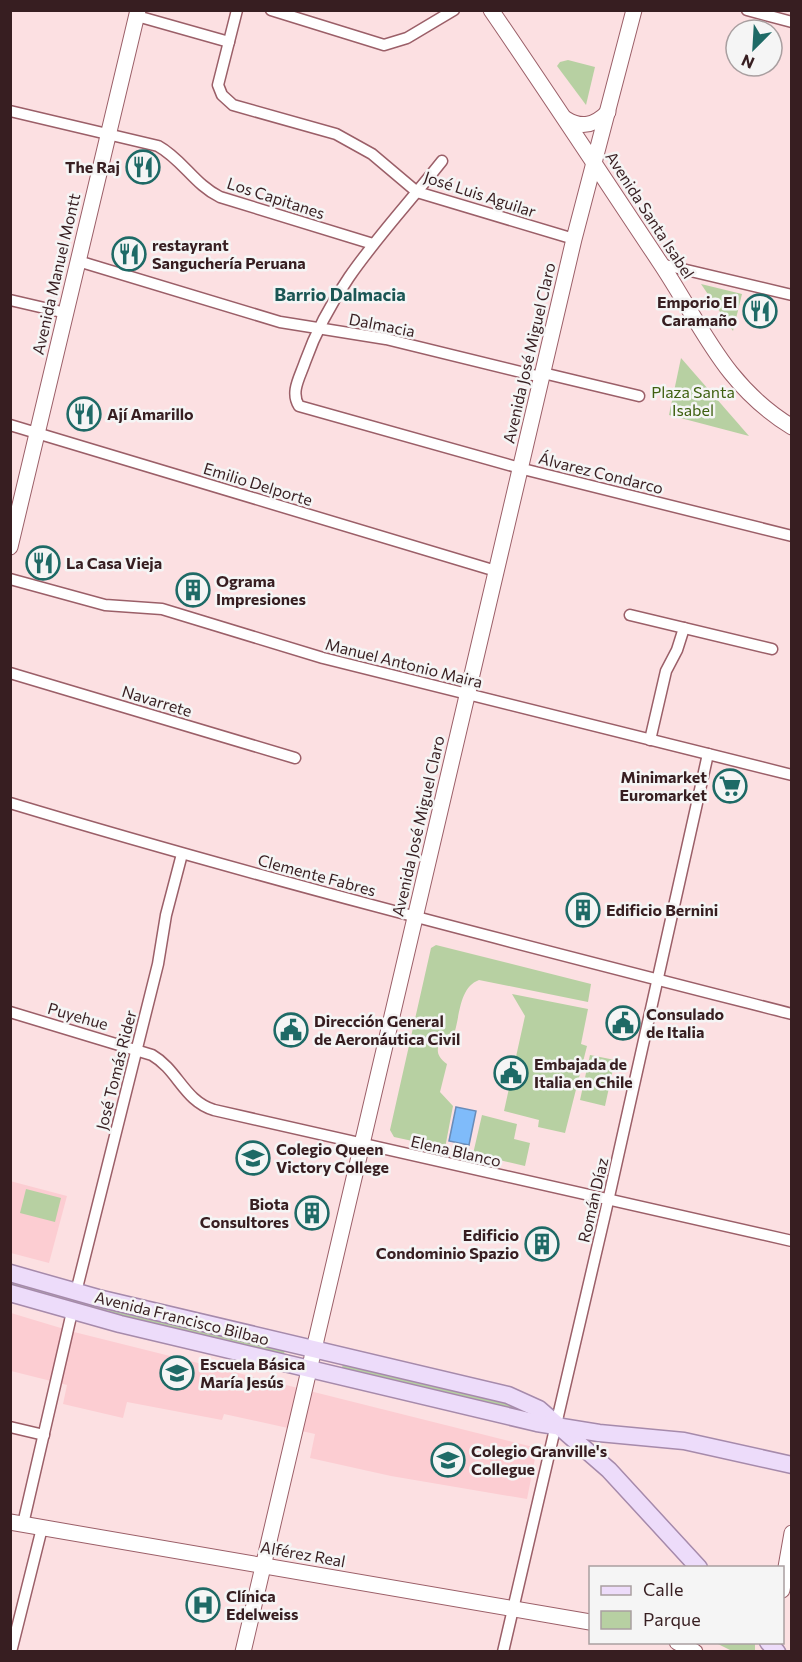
<svg xmlns="http://www.w3.org/2000/svg" width="802" height="1662" font-family="Commissioner,sans-serif">
<style>
.built{fill:#fccdd2}
.green{fill:#b7d0a2}
.water{fill:#7fbbfa;stroke:#698cb9;stroke-width:1.5}
.lines{fill:none;stroke-linecap:round;stroke-linejoin:round}
.street-casing{stroke:#9b5f68;stroke-width:13}
.secondary-casing{stroke:#9b5f68;stroke-width:17}
.primary-casing{stroke:#a68aab;stroke-width:19}
.street{stroke:#fff;stroke-width:10}
.secondary{stroke:#fff;stroke-width:15}
.primary{stroke:#eddcfa;stroke-width:16}
.labels{text-anchor:middle;stroke-width:5;stroke-linejoin:round;paint-order:stroke}
.poi-label{font-size:16px;font-weight:bold;fill:#371e21;stroke:#f5f5f5;text-anchor:start}
.street-label{font-size:16px;fill:#371e21;stroke:#f5f5f5}
.park-label{font-size:16px;fill:#3e6010;stroke:#f5f5f5}
.neighbourhood-label{font-size:18px;font-weight:bold;fill:#1b5654;stroke:#f5f5f5}
</style>
<rect width="100%" height="100%" fill="#fce0e2"/>
<g class="built">
<path d="M 10,1181 L 67,1196 L 49,1263 L 11,1253 Z"/>
<path d="M 11,1313 L 74,1332 L 537,1448 L 527,1499 L 391,1476 L 310,1458 L 315,1434 L 224,1414 L 222,1420 L 127,1402 L 123,1418 L 63,1404 L 67,1385 L 11,1371 Z"/>
</g>
<g class="green">
<path d="M 568,60 L 595,67 L 586,105 L 557,66 L 560,62 Z"/>
<path d="M 701,284 L 742,294 L 733,331 Z"/>
<path d="M 681,358 L 749,436 L 669,415 Z"/>
<path d="M 436,945 L 591,984 L 588,1002 L 479,980 C 460,987 460,1013 455,1031 L 441,1038 C 436,1050 436,1056 447,1064 L 440,1092 L 453,1106 L 445,1148 L 394,1137 L 390,1130 L 431,948 Z"/>
<path d="M 512,994 L 588,1009 L 581,1044 L 587,1046 L 565,1133 L 538,1127 L 539,1120 L 504,1111 L 525,1016 Z"/>
<path d="M 590,1055 L 615,1060 L 605,1106 L 580,1100 Z"/>
<path d="M 482,1115 L 517,1124 L 514,1139 L 530,1143 L 525,1166 L 473,1154 Z"/>
<path d="M 26,1189 L 61,1198 L 55,1222 L 20,1213 Z"/>
<path d="M 10,1279 L 285,1350 L 284,1354 L 80,1306 L 11,1284 Z"/>
<path d="M 343,1363 L 524,1407 L 523,1411 L 342,1368 Z"/>
<path d="M 755,1642 L 755,1652 L 732,1651 L 716,1643 Z"/>
</g>
<path class="water" d="M 456,1107 L 476,1111 L 469,1145 L 449,1141 Z"/>
<g class="lines">
<g class="street-casing">
<g id="street">
<path d="M 237,10 L 218,85 L 222,95 L 233,105 L 336,134 L 372,154 L 417,192 L 574,239"/>
<path d="M 271,10 L 384,45 L 407,38 L 454,10"/>
<path d="M 747,10 L 792,22"/>
<path d="M 137,16 L 229,42"/>
<path d="M 10,111 L 158,146 C 182,159 195,185 220,197 L 373,244"/>
<path d="M 442,161 C 389,228 334,280 305,362 C 300,377 290,392 299,406 L 527,470 L 792,536"/>
<path d="M 78,261 L 280,322 L 386,339 L 541,377"/>
<path d="M 661,264 L 792,295"/>
<path d="M 10,300 L 66,313"/>
<path d="M 543,373 L 639,396"/>
<path d="M 10,425 L 496,571"/>
<path d="M 10,579 L 105,605 L 162,609 L 323,658 L 792,775"/>
<path d="M 630,615 L 772,649"/>
<path d="M 10,673 L 295,758"/>
<path d="M 650,740 L 666,671 L 677,650 L 684,628"/>
<path d="M 10,803 C 269,881 530,947 792,1014"/>
<path d="M 10,1012 L 152,1055 C 178,1070 184,1101 214,1110 L 792,1241"/>
<path d="M 76,1292 L 158,964 L 166,915 L 182,854"/>
<path d="M 10,1427 L 44,1435"/>
<path d="M 23,1524 L 72,1312"/>
<path d="M 11,1652 L 42,1528"/>
<path d="M 503,1652 L 606,1210 L 708,754"/>
</g>
</g>
<g class="secondary-casing">
<g id="secondary">
<path d="M 491,10 C 548,93 603,177 659,261 C 702,325 723,385 792,427"/>
<path d="M 566,119 C 582,129 595,125 608,112"/>
<path d="M 10,547 L 138,10"/>
<path d="M 10,1522 L 590,1622"/>
<path d="M 782,1590 L 792,1533"/>
<path d="M 677,1642 L 695,1652"/>
<path d="M 243,1652 L 574,239 L 634,10"/>
</g>
</g>
<g class="primary-casing">
<g id="primary">
<path d="M 10,1273 L 98,1298 L 508,1395 L 539,1409 L 609,1470 L 699,1568"/>
<path d="M 10,1293 L 120,1324 L 537,1423 L 599,1433 L 684,1441 L 792,1465"/>
<path d="M 768,1642 L 777,1652"/>
</g>
</g>
<use href="#street" class="street"/>
<use href="#secondary" class="secondary"/>
<use href="#primary" class="primary"/>
</g>
<defs>
<g id="restaurant-ring" transform="scale(1.725)"><circle r="9.5" fill="#f5f5f5" stroke="#1e6a66" stroke-width="1.5"/><path d="M-5-6h1v4h1v-4h1v4h1v-4h1v5L-1.5 .5V6h-2V.5L-5-1ZM5-6V6H3V1.5H1.5Q1.5-4 5-6Z" fill="#1e6a66"/></g>
<g id="building-ring" transform="scale(1.725)"><circle r="9.5" fill="#f5f5f5" stroke="#1e6a66" stroke-width="1.5"/><path d="M-4-6H4V6H1V3H-1V6H-4ZM-2.5-4.3h1.7v1.8h-1.7ZM.8-4.3h1.7v1.8H.8ZM-2.5-1h1.7V.8h-1.7ZM.8-1h1.7V.8H.8Z" fill="#1e6a66"/></g>
<g id="supermarket-ring" transform="scale(1.725)"><circle r="9.5" fill="#f5f5f5" stroke="#1e6a66" stroke-width="1.5"/><path d="M-6-5.5h2.5l.6 2H6L4.5 2H-2.5L-4.4-4H-6ZM-1.5 3.2a1.3 1.3 0 1 0 .1 0ZM3 3.2a1.3 1.3 0 1 0 .1 0Z" fill="#1e6a66"/></g>
<g id="civic-ring" transform="scale(1.725)"><circle r="9.5" fill="#f5f5f5" stroke="#1e6a66" stroke-width="1.5"/><path d="M-.6-6.5H3V-4.5H.6V-3L4-1V1h2V6H-6V1h2V-1L-.6-3ZM-1.2 2.5V6h2.4V2.5Z" fill="#1e6a66"/></g>
<g id="school-ring" transform="scale(1.725)"><circle r="9.5" fill="#f5f5f5" stroke="#1e6a66" stroke-width="1.5"/><path d="M0-5L7-2L0 1L-7-2ZM-4 1L0 2.5L4 1V4Q0 6-4 4Z" fill="#1e6a66"/></g>
<g id="hospital-ring" transform="scale(1.725)"><circle r="9.5" fill="#f5f5f5" stroke="#1e6a66" stroke-width="1.5"/><path d="M-5-5h3v3.5h4V-5h3V5h-3V1.5h-4V5h-3Z" fill="#1e6a66"/></g>
</defs>
<g fill-rule="evenodd">
<use href="#restaurant-ring" x="143" y="167"/>
<use href="#restaurant-ring" x="129" y="254"/>
<use href="#restaurant-ring" x="760" y="311"/>
<use href="#restaurant-ring" x="84" y="414"/>
<use href="#restaurant-ring" x="43" y="563"/>
<use href="#building-ring" x="193" y="590"/>
<use href="#supermarket-ring" x="730" y="786"/>
<use href="#building-ring" x="583" y="910"/>
<use href="#civic-ring" x="623" y="1023"/>
<use href="#civic-ring" x="291" y="1030"/>
<use href="#civic-ring" x="511" y="1073"/>
<use href="#school-ring" x="253" y="1158"/>
<use href="#building-ring" x="312" y="1213"/>
<use href="#building-ring" x="542" y="1244"/>
<use href="#school-ring" x="177" y="1373"/>
<use href="#school-ring" x="448" y="1460"/>
<use href="#hospital-ring" x="203" y="1605"/>
</g>
<g class="labels">
<g class="poi-label">
<text x="120" y="173" text-anchor="end">The Raj</text>
<text x="152" y="251">restayrant<tspan x="152" dy="18">Sanguchería Peruana</tspan></text>
<text x="737" y="308" text-anchor="end">Emporio El<tspan x="737" dy="18">Caramaño</tspan></text>
<text x="107" y="420">Ají Amarillo</text>
<text x="66" y="569">La Casa Vieja</text>
<text x="216" y="587">Ograma<tspan x="216" dy="18">Impresiones</tspan></text>
<text x="707" y="783" text-anchor="end">Minimarket<tspan x="707" dy="18">Euromarket</tspan></text>
<text x="606" y="916">Edificio Bernini</text>
<text x="646" y="1020">Consulado<tspan x="646" dy="18">de Italia</tspan></text>
<text x="314" y="1027">Dirección General<tspan x="314" dy="18">de Aeronáutica Civil</tspan></text>
<text x="534" y="1070">Embajada de<tspan x="534" dy="18">Italia en Chile</tspan></text>
<text x="276" y="1155">Colegio Queen<tspan x="276" dy="18">Victory College</tspan></text>
<text x="289" y="1210" text-anchor="end">Biota<tspan x="289" dy="18">Consultores</tspan></text>
<text x="519" y="1241" text-anchor="end">Edificio<tspan x="519" dy="18">Condominio Spazio</tspan></text>
<text x="200" y="1370">Escuela Básica<tspan x="200" dy="18">María Jesús</tspan></text>
<text x="471" y="1457">Colegio Granville's<tspan x="471" dy="18">Collegue</tspan></text>
<text x="226" y="1602">Clínica<tspan x="226" dy="18">Edelweiss</tspan></text>
</g>
<g class="street-label">
<text transform="translate(480 194) rotate(18)" y="6">José Luis Aguilar</text>
<text transform="translate(276 198) rotate(18)" y="6">Los Capitanes</text>
<text transform="translate(650 215) rotate(57)" y="6">Avenida Santa Isabel</text>
<text transform="translate(56 274) rotate(-77)" y="6">Avenida Manuel Montt</text>
<text transform="translate(382 325) rotate(11)" y="6">Dalmacia</text>
<text transform="translate(529 353) rotate(-77)" y="6">Avenida José Miguel Claro</text>
<text transform="translate(601 473) rotate(14)" y="6">Álvarez Condarco</text>
<text transform="translate(258 484) rotate(17)" y="6">Emilio Delporte</text>
<text transform="translate(404 663) rotate(14)" y="6">Manuel Antonio Maira</text>
<text transform="translate(157 701) rotate(17)" y="6">Navarrete</text>
<text transform="translate(418 826) rotate(-77)" y="6">Avenida José Miguel Claro</text>
<text transform="translate(317 875) rotate(15)" y="6">Clemente Fabres</text>
<text transform="translate(78 1016) rotate(16)" y="6">Puyehue</text>
<text transform="translate(116 1070) rotate(-76)" y="6">José Tomás Rider</text>
<text transform="translate(456 1151) rotate(13)" y="6">Elena Blanco</text>
<text transform="translate(593 1200) rotate(-77)" y="6">Román Díaz</text>
<text transform="translate(182 1318) rotate(14)" y="6">Avenida Francisco Bilbao</text>
<text transform="translate(303 1554) rotate(10)" y="6">Alférez Real</text>
</g>
<g class="park-label">
<text x="693" y="398">Plaza Santa<tspan x="693" dy="18">Isabel</tspan></text>
</g>
<g class="neighbourhood-label">
<text x="340" y="301">Barrio Dalmacia</text>
</g>
</g>
<rect width="802" height="1662" fill="none" stroke="#371e21" stroke-width="24"/>
<rect x="589" y="1566" width="195" height="78" fill="#f5f5f5" stroke="#a99fa0" stroke-width="1.5"/>
<rect x="601" y="1586" width="30" height="9" fill="#eddcfa" stroke="#a99fa0" stroke-width="1.5"/>
<text x="643" y="1596" font-size="18" fill="#371e21">Calle</text>
<rect x="601" y="1611" width="30" height="18" fill="#b7d0a2" stroke="#a99fa0" stroke-width="1.5"/>
<text x="643" y="1626" font-size="18" fill="#371e21">Parque</text>
<g transform="translate(754 48) rotate(204)"><circle r="28" fill="#f5f5f5" stroke="#a99fa0" stroke-width="1.5"/>
<path d="M0-4.5L10 22L0 15L-10 22Z" fill="#1e6a66"/>
<text y="-9" font-size="16" font-weight="bold" text-anchor="middle" fill="#371e21">N</text>
</g>
</svg>
